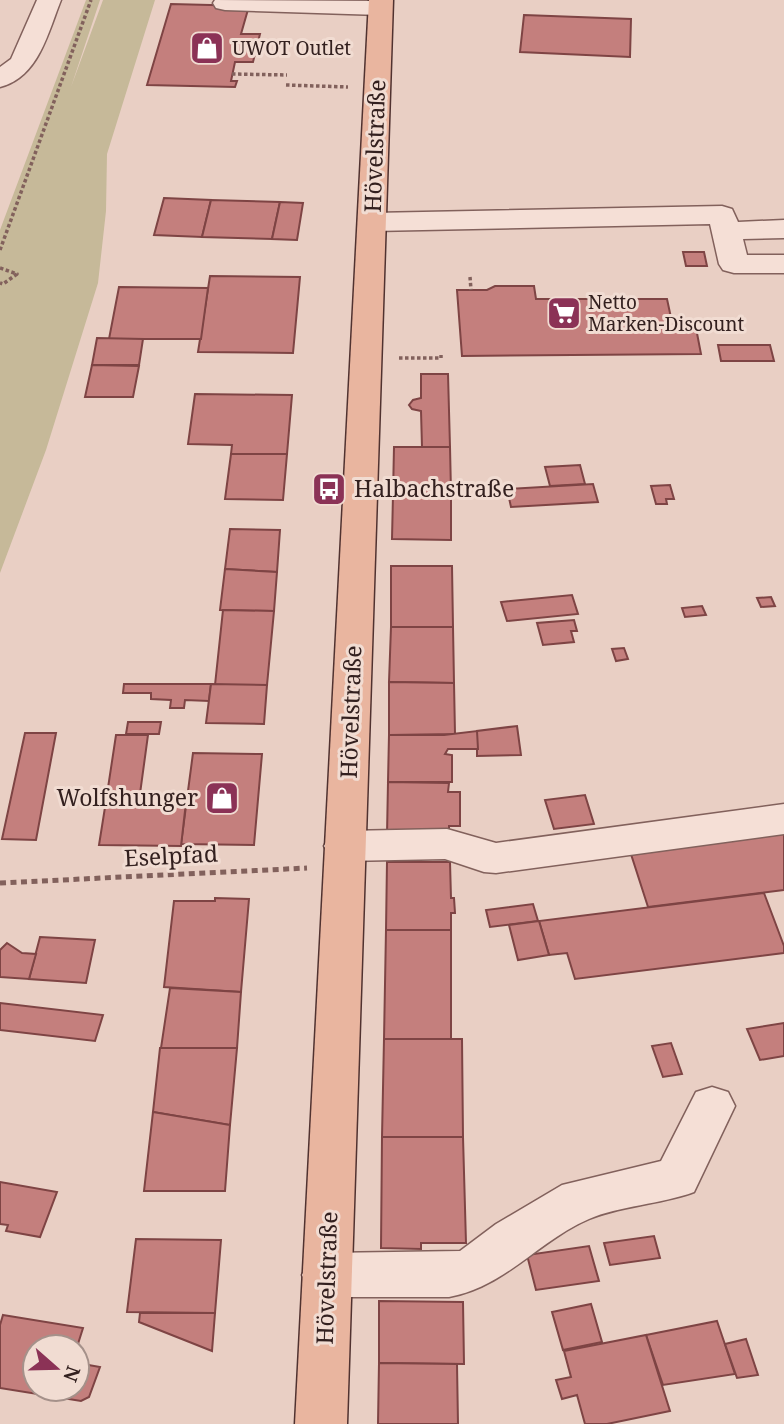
<svg xmlns="http://www.w3.org/2000/svg" width="784" height="1424" font-family="'Noto Serif',serif">
<style>
.green{fill:#c6b999}
.building{fill:#c47f7d;stroke:#7e4444;stroke-width:2}
.lines{fill:none;stroke-linecap:round;stroke-linejoin:round}
.minor-casing{stroke:#82615c;stroke-width:3}
.major-casing{stroke:#503230;stroke-width:3}
.path-far1{stroke:#82615c;stroke-width:3.5;stroke-dasharray:3.5 2.5;stroke-linecap:butt}
.path{stroke:#82615c;stroke-width:5;stroke-dasharray:6 4.5;stroke-linecap:butt}
.minor{fill:#f5dfd6;fill-rule:evenodd}
.major{fill:#e9b59f;fill-rule:evenodd}
.labels{text-anchor:middle;stroke-width:6;stroke-linejoin:round;paint-order:stroke}
.far-poi-label{font-size:19px;fill:#33201f;stroke:#f1dcd2;text-anchor:start}
.street-label{font-size:23px;fill:#33201f;stroke:#f1dcd2}
.poi-label{font-size:23px;fill:#33201f;stroke:#f1dcd2;text-anchor:start}
</style>
<rect width="100%" height="100%" fill="#e9cfc4"/>
<path class="green" d="M 86,0 L 100,0 L 71,87 L 103,0 L 155,0 L 107,154 L 106,211 L 98,283 L 46,450 L 0,573 L 0,230 Z"/>
<g class="building">
<path d="M 171,4 L 249,6 L 241,34 L 260,34 L 253,62 L 235,62 L 231,81 L 237,81 L 235,87 L 147,85 Z"/>
<path d="M 524,15 L 631,19 L 630,57 L 520,52 Z"/>
<path d="M 164,198 L 211,200 L 202,237 L 154,235 Z"/>
<path d="M 211,200 L 280,202 L 272,239 L 202,237 Z"/>
<path d="M 280,202 L 303,203 L 297,240 L 272,239 Z"/>
<path d="M 683,252 L 704,252 L 707,266 L 686,266 Z"/>
<path d="M 210,276 L 300,277 L 293,353 L 198,352 Z"/>
<path d="M 495,286 L 534,286 L 536,299 L 667,299 L 673,327 L 696,328 L 701,354 L 462,356 L 457,290 L 487,290 Z"/>
<path d="M 119,287 L 208,288 L 201,339 L 109,339 Z"/>
<path d="M 97,338 L 143,339 L 139,365 L 92,365 Z"/>
<path d="M 718,345 L 770,345 L 774,361 L 721,361 Z"/>
<path d="M 92,365 L 139,366 L 133,397 L 85,397 Z"/>
<path d="M 421,374 L 448,374 L 450,447 L 422,447 L 421,411 L 412,409 L 409,405 L 413,400 L 421,398 Z"/>
<path d="M 195,394 L 292,395 L 287,454 L 231,454 L 232,445 L 188,444 Z"/>
<path d="M 394,447 L 450,447 L 451,492 L 393,495 Z"/>
<path d="M 231,454 L 287,454 L 283,500 L 225,499 Z"/>
<path d="M 580,465 L 585,484 L 550,486 L 545,467 Z"/>
<path d="M 593,484 L 598,502 L 511,507 L 507,489 Z"/>
<path d="M 670,485 L 674,499 L 666,499 L 667,504 L 656,504 L 651,486 Z"/>
<path d="M 451,492 L 451,540 L 392,539 L 393,495 Z"/>
<path d="M 230,529 L 280,530 L 277,572 L 225,569 Z"/>
<path d="M 391,566 L 452,566 L 453,627 L 391,627 Z"/>
<path d="M 225,569 L 277,572 L 274,611 L 220,610 Z"/>
<path d="M 572,595 L 578,614 L 507,621 L 501,602 Z"/>
<path d="M 771,597 L 775,606 L 761,607 L 757,598 Z"/>
<path d="M 702,606 L 706,615 L 685,617 L 682,608 Z"/>
<path d="M 223,610 L 274,611 L 267,685 L 215,685 Z"/>
<path d="M 574,620 L 577,631 L 571,631 L 574,642 L 543,645 L 537,623 Z"/>
<path d="M 391,627 L 453,627 L 454,683 L 389,682 Z"/>
<path d="M 624,648 L 628,659 L 616,661 L 612,649 Z"/>
<path d="M 389,682 L 454,683 L 455,734 L 389,735 Z"/>
<path d="M 124,684 L 211,684 L 209,701 L 185,700 L 184,708 L 170,708 L 171,700 L 151,699 L 151,693 L 123,693 Z"/>
<path d="M 211,684 L 267,685 L 264,724 L 206,723 Z"/>
<path d="M 128,722 L 161,722 L 159,734 L 126,734 Z"/>
<path d="M 517,726 L 521,755 L 477,756 L 477,731 Z"/>
<path d="M 477,731 L 478,749 L 448,749 L 445,754 L 452,755 L 452,782 L 388,782 L 389,735 L 444,735 Z"/>
<path d="M 25,733 L 56,733 L 36,840 L 2,839 Z"/>
<path d="M 116,735 L 148,735 L 139,801 L 106,801 Z"/>
<path d="M 193,753 L 262,754 L 254,845 L 181,844 Z"/>
<path d="M 388,782 L 449,783 L 448,792 L 460,792 L 460,826 L 449,826 L 449,835 L 387,835 Z"/>
<path d="M 585,795 L 594,824 L 554,829 L 545,800 Z"/>
<path d="M 106,801 L 186,802 L 181,846 L 99,845 Z"/>
<path d="M 784,832 L 784,890 L 648,907 L 630,851 Z"/>
<path d="M 387,862 L 450,862 L 451,898 L 454,898 L 455,913 L 451,913 L 451,930 L 386,930 Z"/>
<path d="M 764,893 L 784,946 L 784,953 L 575,979 L 567,953 L 549,955 L 539,921 Z"/>
<path d="M 215,898 L 249,899 L 241,992 L 164,987 L 174,901 L 215,901 Z"/>
<path d="M 533,904 L 538,921 L 490,927 L 486,910 Z"/>
<path d="M 539,921 L 549,955 L 518,960 L 509,925 Z"/>
<path d="M 386,930 L 451,930 L 451,1039 L 384,1039 Z"/>
<path d="M 40,937 L 95,940 L 86,983 L 29,979 Z"/>
<path d="M 7,943 L 22,953 L 36,954 L 29,979 L 0,977 L 0,950 Z"/>
<path d="M 170,988 L 241,992 L 237,1048 L 161,1048 Z"/>
<path d="M 0,1003 L 103,1015 L 95,1041 L 0,1030 Z"/>
<path d="M 784,1023 L 784,1056 L 760,1060 L 747,1029 Z"/>
<path d="M 384,1039 L 462,1039 L 463,1137 L 382,1137 Z"/>
<path d="M 671,1043 L 682,1074 L 663,1077 L 652,1046 Z"/>
<path d="M 160,1048 L 237,1048 L 230,1125 L 153,1112 Z"/>
<path d="M 153,1112 L 230,1125 L 225,1191 L 144,1191 Z"/>
<path d="M 382,1137 L 463,1137 L 466,1243 L 421,1243 L 421,1249 L 381,1248 Z"/>
<path d="M 0,1182 L 57,1192 L 40,1237 L 6,1231 L 8,1225 L 0,1224 Z"/>
<path d="M 654,1236 L 660,1258 L 610,1265 L 604,1243 Z"/>
<path d="M 136,1239 L 221,1240 L 215,1313 L 127,1312 Z"/>
<path d="M 589,1246 L 599,1281 L 536,1290 L 527,1255 Z"/>
<path d="M 379,1301 L 463,1302 L 464,1364 L 379,1363 Z"/>
<path d="M 591,1304 L 602,1342 L 563,1350 L 552,1312 Z"/>
<path d="M 140,1313 L 215,1313 L 212,1351 L 139,1322 Z"/>
<path d="M 3,1315 L 83,1328 L 77,1347 L 35,1347 L 35,1389 L 77,1389 L 77,1363 L 100,1367 L 89,1397 L 81,1401 L 0,1388 L 0,1325 Z"/>
<path d="M 717,1321 L 735,1374 L 663,1385 L 646,1335 Z"/>
<path d="M 646,1335 L 670,1411 L 607,1424 L 585,1424 L 577,1395 L 562,1399 L 556,1380 L 571,1377 L 564,1351 Z"/>
<path d="M 746,1339 L 758,1375 L 737,1378 L 725,1344 Z"/>
<path d="M 379,1363 L 457,1364 L 458,1424 L 378,1424 Z"/>
</g>
<g class="lines">
<g class="minor-casing">
<g id="minor">
<path d="M 37,0 L 61,0 C 48,32 39,77 0,87 L 0,67 L 11,59 Z"/>
<path d="M 215,0 L 380,1 L 389,3 L 392,8 L 389,13 L 380,15 L 225,10 L 216,8 L 213,3 Z"/>
<path d="M 722,206 L 732,209 L 738,222 L 784,220 L 784,238 L 743,239 L 747,255 L 784,255 L 784,273 L 734,273 L 723,270 L 719,264 L 710,224 L 373,231 L 363,228 L 358,222 L 363,216 L 373,213 Z"/>
<path d="M 784,804 L 784,834 L 496,873 L 484,872 L 445,859 L 345,861 L 330,857 L 324,846 L 330,835 L 345,831 L 447,829 L 496,843 Z"/>
<path d="M 712,1087 L 728,1092 L 735,1106 L 694,1192 C 662,1204 618,1206 589,1219 C 538,1241 505,1287 449,1297 L 327,1297 L 310,1291 L 302,1275 L 310,1259 L 327,1253 L 460,1251 L 496,1224 L 562,1185 L 661,1161 L 696,1092 Z"/>
</g>
</g>
<g class="major-casing">
<path id="major" d="M 369,0 L 393,0 L 347,1424 L 295,1424 Z"/>
</g>
<g class="path-far1">
<path d="M 232,74 L 287,75"/>
<path d="M 286,85 L 348,87"/>
<path d="M 0,250 L 91,0"/>
<path d="M 0,268 L 17,274 L 3,284 L 0,283"/>
<path d="M 470,277 L 471,290"/>
<path d="M 399,358 L 441,358 L 441,355"/>
</g>
<path class="path" d="M 0,883 L 307,868"/>
<use href="#minor" class="minor"/>
<use href="#major" class="major"/>
</g>
<defs>
<g id="shop-square" transform="scale(1.75)"><rect x="-9" y="-9" width="18" height="18" rx="4" fill="#8b3256" stroke="#f1dcd2"/><path d="M-5-2.5h2.3a2.7 3.5 0 0 1 5.4 0H5L5.5 6h-11ZM-1.5-2.5h3a1.5 2.3 0 0 0-3 0Z" fill="#fff"/></g>
<g id="supermarket-square" transform="scale(1.75)"><rect x="-9" y="-9" width="18" height="18" rx="4" fill="#8b3256" stroke="#f1dcd2"/><path d="M-6-5.5h2.5l.6 2H6L4.5 2H-2.5L-4.4-4H-6ZM-1.5 3.2a1.3 1.3 0 1 0 .1 0ZM3 3.2a1.3 1.3 0 1 0 .1 0Z" fill="#fff"/></g>
<g id="bus-square" transform="scale(1.75)"><rect x="-9" y="-9" width="18" height="18" rx="4" fill="#8b3256" stroke="#f1dcd2"/><path d="M-5-6H5V4H4V6H2V4H-2V6H-4V4H-5ZM-3.5-4V0h7V-4ZM-3.5 1.2v1.5H-2V1.2ZM2 1.2v1.5H3.5V1.2Z" fill="#fff"/></g>
</defs>
<g fill-rule="evenodd">
<use href="#shop-square" x="207" y="48"/>
<use href="#supermarket-square" x="564" y="313"/>
<use href="#bus-square" x="329" y="489"/>
<use href="#shop-square" x="222" y="798"/>
</g>
<g class="labels">
<g class="far-poi-label">
<text x="232" y="55">UWOT Outlet</text>
<text x="588" y="309">Netto<tspan x="588" dy="22">Marken-Discount</tspan></text>
</g>
<g class="street-label">
<text transform="translate(375 146) rotate(-88)" y="8">Hövelstraße</text>
<text transform="translate(351 712) rotate(-88)" y="8">Hövelstraße</text>
<text transform="translate(171 856) rotate(-3)" y="8">Eselpfad</text>
<text transform="translate(327 1278) rotate(-88)" y="8">Hövelstraße</text>
</g>
<g class="poi-label">
<text x="354" y="497">Halbachstraße</text>
<text x="198" y="806" text-anchor="end">Wolfshunger</text>
</g>
</g>
<g transform="translate(56 1368) rotate(110)"><circle r="33" fill="#f1dcd2" stroke="#a5918a" stroke-width="2"/>
<path d="M0-5L12 26L0 18L-12 26Z" fill="#8b3256"/>
<text y="-10" font-size="19" font-weight="bold" text-anchor="middle" fill="#33201f">N</text>
</g>
</svg>
